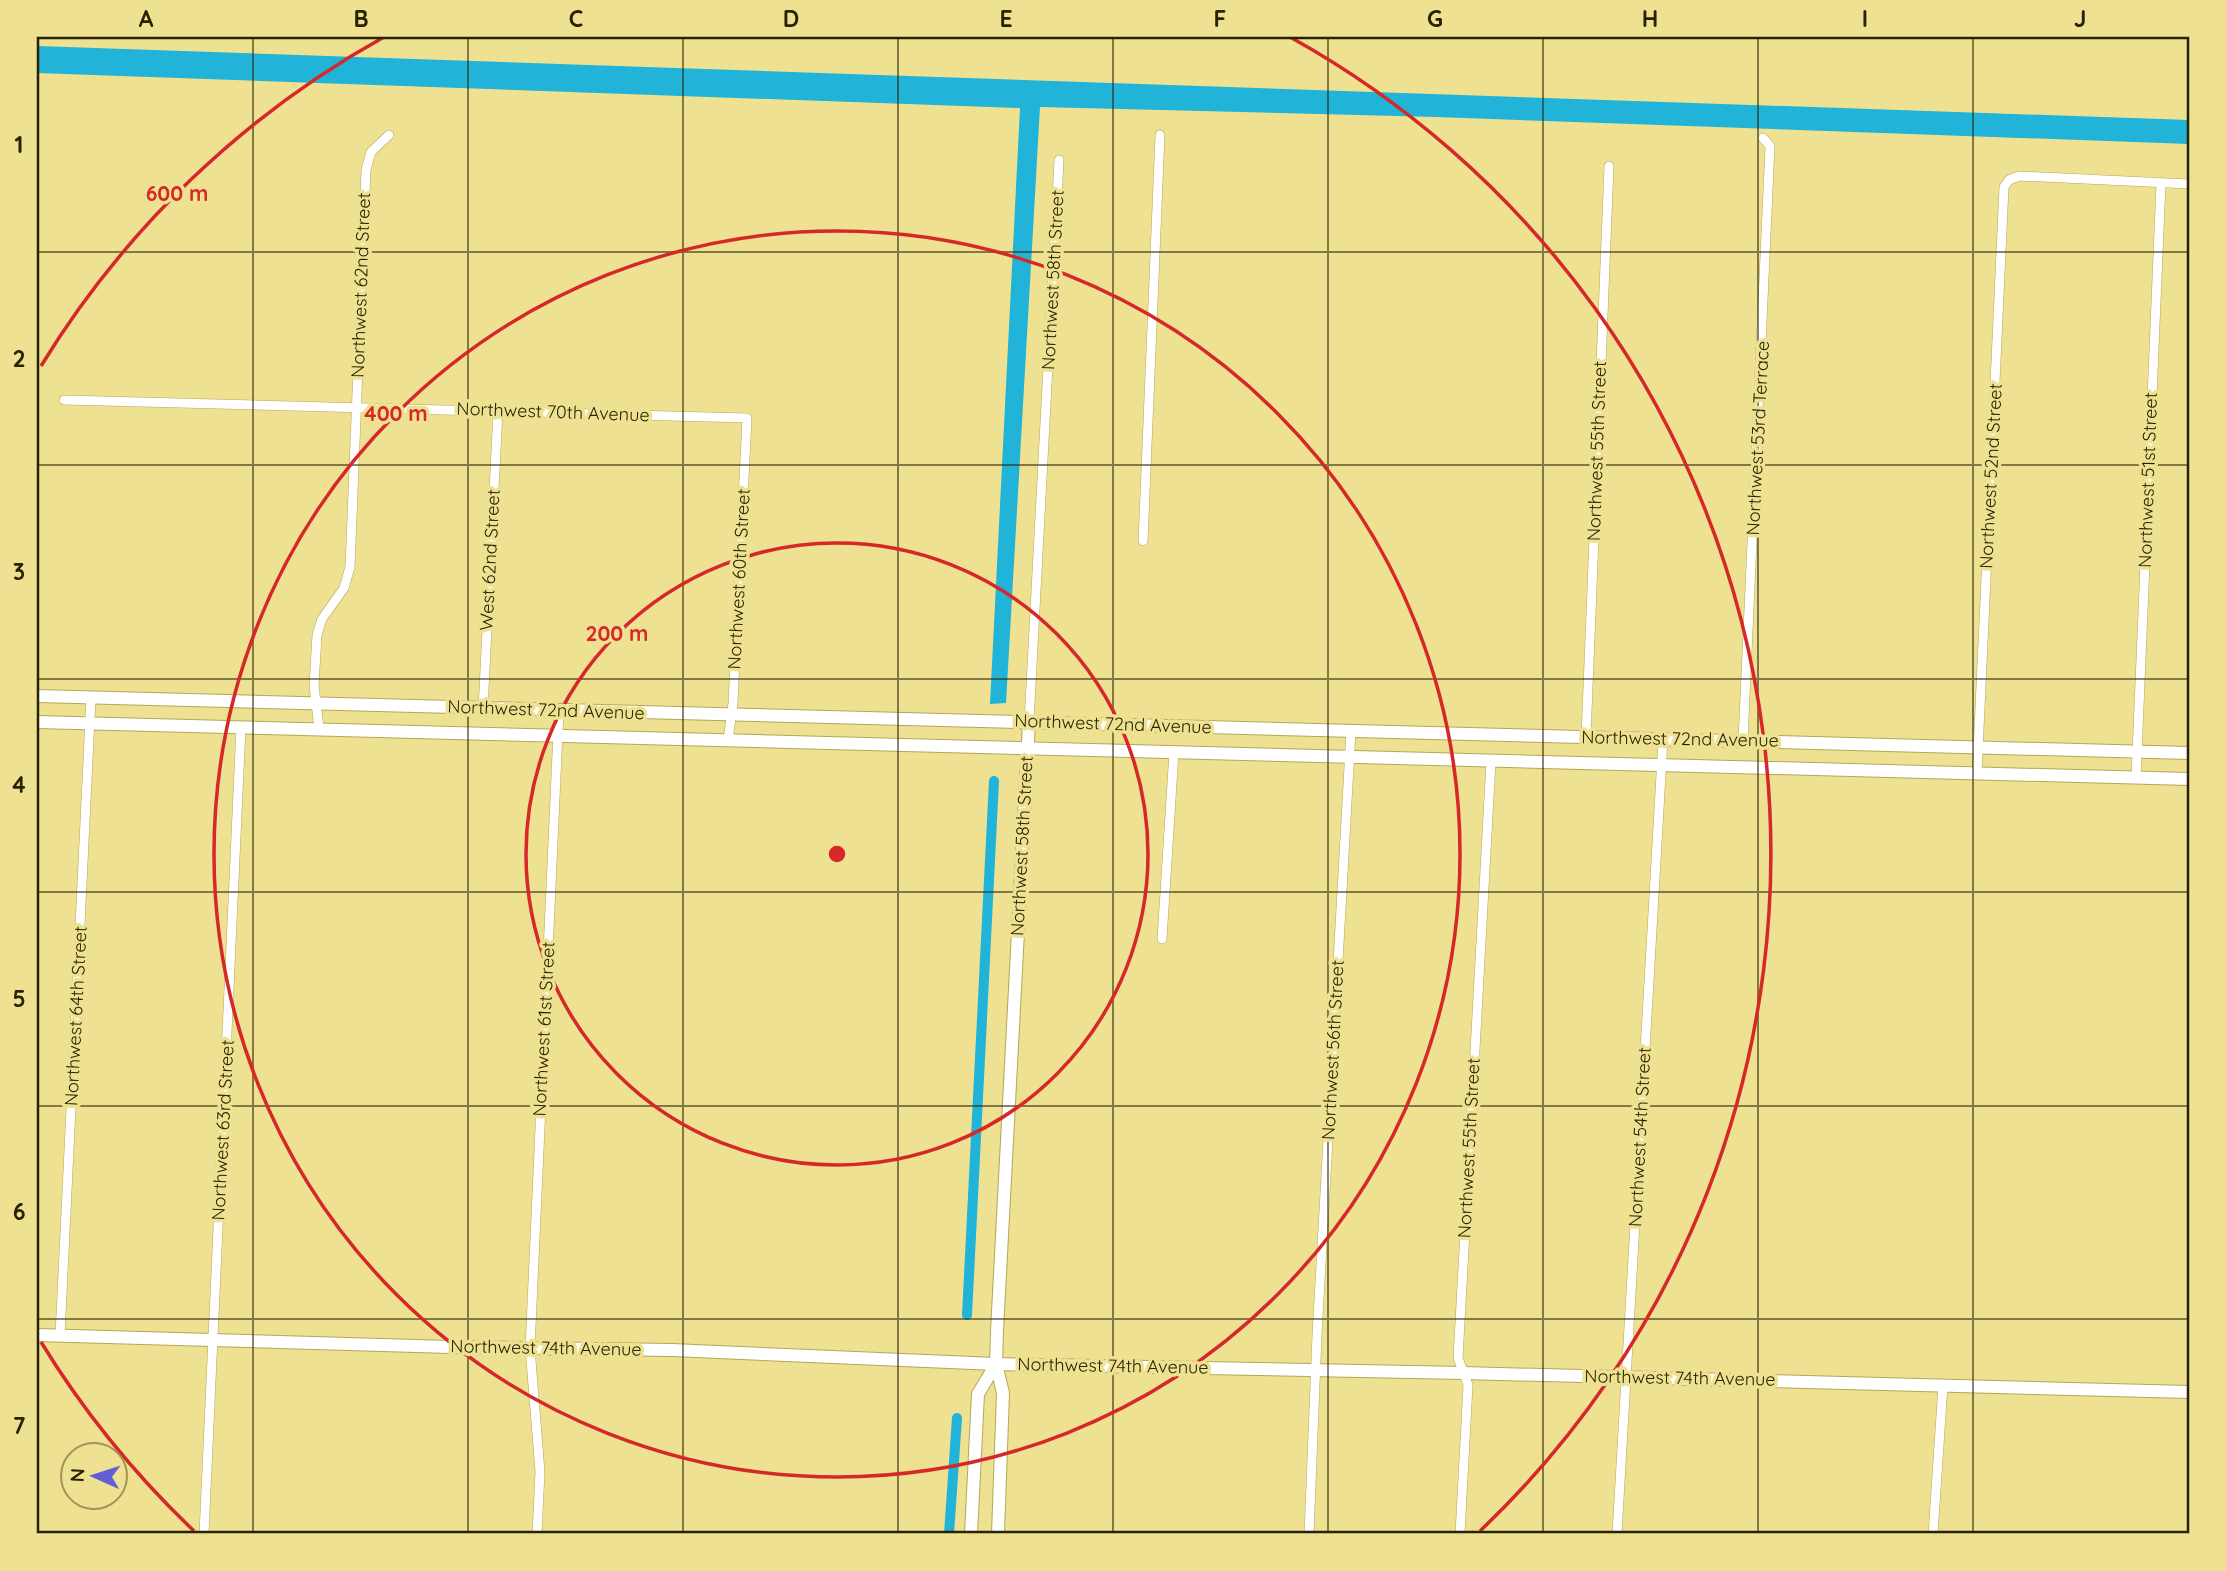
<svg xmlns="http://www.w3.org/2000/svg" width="2226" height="1571" font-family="Quicksand,sans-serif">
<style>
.water{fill:#21b3d8}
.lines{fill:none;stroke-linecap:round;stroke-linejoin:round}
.canal{stroke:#21b3d8;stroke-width:10}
.street-casing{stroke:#b4a75a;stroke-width:10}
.secondary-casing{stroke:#b4a75a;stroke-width:14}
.street{stroke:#fff;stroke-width:9}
.secondary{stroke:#fff;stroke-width:12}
.grid{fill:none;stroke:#282302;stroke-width:2;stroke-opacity:0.55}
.ring{fill:none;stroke:#d62828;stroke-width:3.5}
.labels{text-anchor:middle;stroke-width:7;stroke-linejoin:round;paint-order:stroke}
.street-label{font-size:18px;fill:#282302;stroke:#eee192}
.centre{fill:#d62828;stroke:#eee192;stroke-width:3.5}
.ring-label{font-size:21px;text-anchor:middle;font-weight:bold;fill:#d62828;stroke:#eee192;stroke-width:7;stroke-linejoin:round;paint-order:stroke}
.neatline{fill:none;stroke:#282302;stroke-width:2.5}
.grid-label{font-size:23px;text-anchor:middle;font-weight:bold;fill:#282302}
</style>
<rect width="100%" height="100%" fill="#eee192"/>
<path class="water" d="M 37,46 L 2189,120 L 2189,144 L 1436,117 L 1040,107 L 1006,703 L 990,704 L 1020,108 L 37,73 Z"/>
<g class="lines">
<g class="canal">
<path d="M 967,1315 L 994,781"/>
<path d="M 949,1534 L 957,1418"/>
</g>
<g class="street-casing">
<g id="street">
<path d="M 64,400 L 747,418 L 733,703 L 728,740"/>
<path d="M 1143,541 L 1160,135"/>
<path d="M 483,709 L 498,411"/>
<path d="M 1029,722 L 1059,160"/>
<path d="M 319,728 L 314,686 L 317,635 L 322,619 L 344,588 L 350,567 L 366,170 L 371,152 L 389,135"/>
<path d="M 1586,737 L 1609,166"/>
<path d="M 1743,741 L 1770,146 L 1763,138"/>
<path d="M 1977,773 L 2004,187 L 2009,180 L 2019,176 L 2189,184"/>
<path d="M 2136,778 L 2161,183"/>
<path d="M 1162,939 L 1174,752"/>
<path d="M 60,1335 L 91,698"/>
<path d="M 204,1534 L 241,727"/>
<path d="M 537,1534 L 540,1472 L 530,1348 L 559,710"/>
<path d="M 1309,1534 L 1317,1335 L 1351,731"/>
<path d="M 1460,1534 L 1468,1385 L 1458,1358 L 1491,761"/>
<path d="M 1617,1534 L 1663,740"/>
<path d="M 1933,1534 L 1943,1386"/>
</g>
</g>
<g class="secondary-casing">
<g id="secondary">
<path d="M 37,696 L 2189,753"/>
<path d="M 37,722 L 2189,779"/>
<path d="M 37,1335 L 450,1347 L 672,1350 L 996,1364 L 1463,1373 L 2189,1392"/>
<path d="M 971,1534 L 978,1394 L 996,1364"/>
<path d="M 998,1534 L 1003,1393 L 996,1364 L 997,1331 L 1029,722"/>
</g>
</g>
<use href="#street" class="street"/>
<use href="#secondary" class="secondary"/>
</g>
<path class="grid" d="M 253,37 L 253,1534M 468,37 L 468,1534M 683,37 L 683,1534M 898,37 L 898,1534M 1113,37 L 1113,1534M 1328,37 L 1328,1534M 1543,37 L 1543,1534M 1758,37 L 1758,1534M 1973,37 L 1973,1534M 37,252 L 2189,252M 37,465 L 2189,465M 37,679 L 2189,679M 37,892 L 2189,892M 37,1106 L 2189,1106M 37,1319 L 2189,1319"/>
<g class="ring">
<circle cx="837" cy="854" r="311"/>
<circle cx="837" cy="854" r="623"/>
<path d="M194 1531A934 934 0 0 1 41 1342M41 366A934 934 0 0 1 384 37M1290 37A934 934 0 0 1 1480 1531"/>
</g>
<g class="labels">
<g class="street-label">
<text transform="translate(1053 280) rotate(-87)" y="6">Northwest 58th Street</text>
<text transform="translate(361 285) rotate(-88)" y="6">Northwest 62nd Street</text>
<text transform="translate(553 412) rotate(2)" y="6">Northwest 70th Avenue</text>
<text transform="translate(1758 438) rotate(-87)" y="6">Northwest 53rd Terrace</text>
<text transform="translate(1597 451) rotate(-88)" y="6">Northwest 55th Street</text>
<text transform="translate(1991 476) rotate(-87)" y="6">Northwest 52nd Street</text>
<text transform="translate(2148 480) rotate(-88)" y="6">Northwest 51st Street</text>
<text transform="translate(490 560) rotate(-87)" y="6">West 62nd Street</text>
<text transform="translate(739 579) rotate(-87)" y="6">Northwest 60th Street</text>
<text transform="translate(546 710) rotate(2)" y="6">Northwest 72nd Avenue</text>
<text transform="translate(1113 724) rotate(2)" y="6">Northwest 72nd Avenue</text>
<text transform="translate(1680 739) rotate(1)" y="6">Northwest 72nd Avenue</text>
<text transform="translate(1022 846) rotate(-87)" y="6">Northwest 58th Street</text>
<text transform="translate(76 1016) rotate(-87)" y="6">Northwest 64th Street</text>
<text transform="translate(544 1029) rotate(-87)" y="6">Northwest 61st Street</text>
<text transform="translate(1333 1050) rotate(-87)" y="6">Northwest 56th Street</text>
<text transform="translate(223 1130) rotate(-87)" y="6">Northwest 63rd Street</text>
<text transform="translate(1640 1137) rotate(-87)" y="6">Northwest 54th Street</text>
<text transform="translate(1469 1148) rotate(-87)" y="6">Northwest 55th Street</text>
<text transform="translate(546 1348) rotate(1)" y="6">Northwest 74th Avenue</text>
<text transform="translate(1113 1366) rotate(1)" y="6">Northwest 74th Avenue</text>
<text transform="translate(1680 1378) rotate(1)" y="6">Northwest 74th Avenue</text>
</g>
</g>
<circle cx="837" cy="854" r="10" class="centre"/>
<g class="ring-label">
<text x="177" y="201">600 m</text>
<text x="396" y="421">400 m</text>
<text x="617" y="641">200 m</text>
</g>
<rect width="2226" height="1571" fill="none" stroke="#eee192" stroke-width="77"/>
<g transform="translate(94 1476) rotate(273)"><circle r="33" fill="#eee192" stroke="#9f9558" stroke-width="2"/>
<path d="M0-5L12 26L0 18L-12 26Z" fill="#625ed6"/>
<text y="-10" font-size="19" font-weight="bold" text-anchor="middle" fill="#282302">N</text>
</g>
<rect x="38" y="38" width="2150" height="1494" class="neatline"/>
<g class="grid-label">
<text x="146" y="27">A</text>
<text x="361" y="27">B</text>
<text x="576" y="27">C</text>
<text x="791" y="27">D</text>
<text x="1006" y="27">E</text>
<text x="1220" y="27">F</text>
<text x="1435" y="27">G</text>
<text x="1650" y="27">H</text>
<text x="1865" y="27">I</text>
<text x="2080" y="27">J</text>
<text x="19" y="153">1</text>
<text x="19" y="367">2</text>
<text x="19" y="580">3</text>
<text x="19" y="793">4</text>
<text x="19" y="1007">5</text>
<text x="19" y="1220">6</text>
<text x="19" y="1434">7</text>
</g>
</svg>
